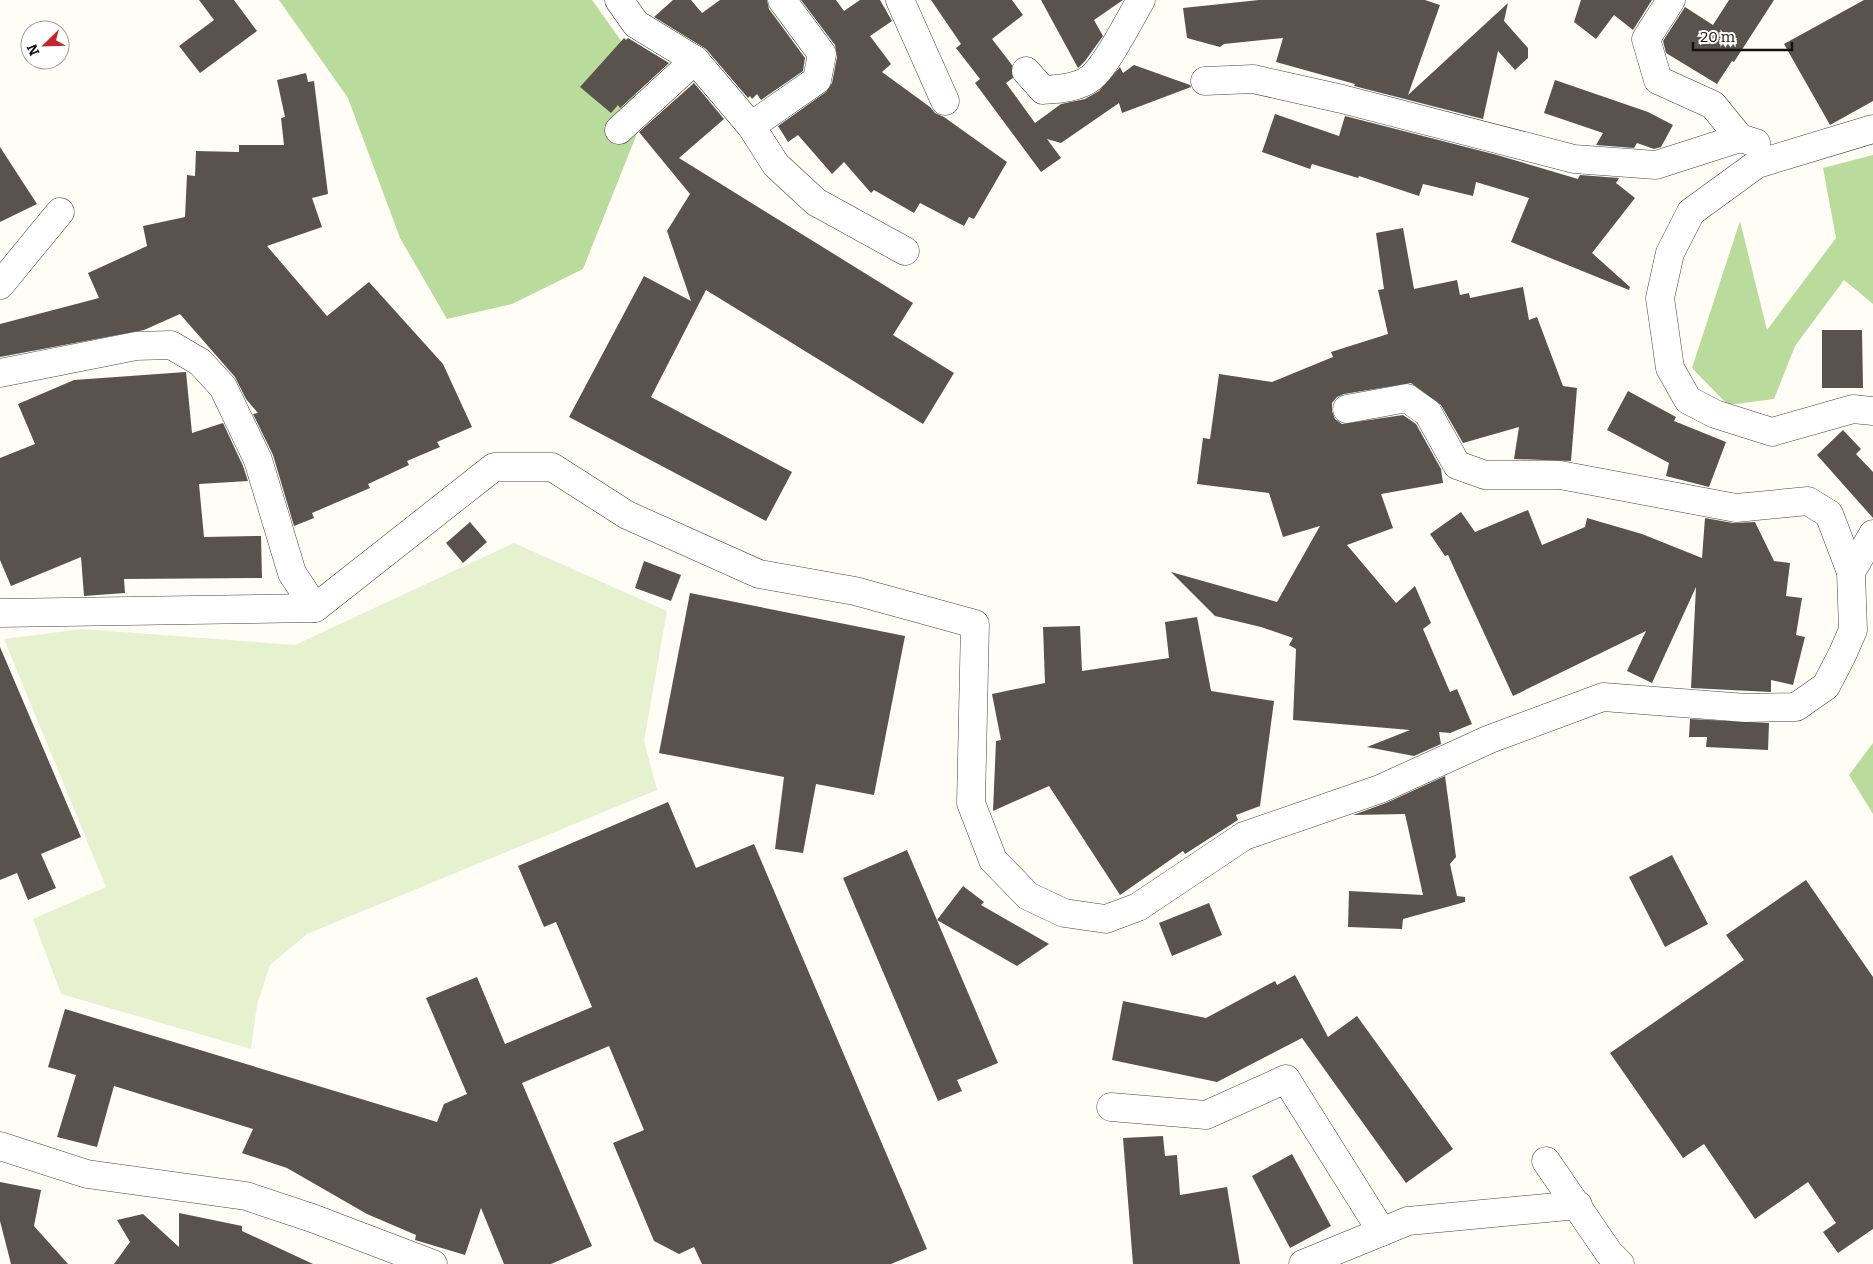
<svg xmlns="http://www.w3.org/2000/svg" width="1873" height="1264" font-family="Bitter,serif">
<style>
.forest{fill:#b9dc9c}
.pitch{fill:#e6f2cf}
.building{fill:#5a524d}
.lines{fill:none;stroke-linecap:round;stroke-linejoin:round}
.minor-casing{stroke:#444;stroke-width:29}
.minor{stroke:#fff;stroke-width:28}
</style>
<rect width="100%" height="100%" fill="#fffdf5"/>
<g class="forest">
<path d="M 279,0 L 592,0 L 634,59 L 638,131 L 583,269 L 512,304 L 447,319 L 400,238 L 348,98 Z"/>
<path d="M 1873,155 L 1873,304 L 1844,280 L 1795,346 L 1774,399 L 1728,405 L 1692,368 L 1740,221 L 1767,330 L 1836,238 L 1823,168 Z"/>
<path d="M 1873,743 L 1873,814 L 1849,775 Z"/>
</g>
<path class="pitch" d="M 514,543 L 667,611 L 644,741 L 657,790 L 307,934 L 270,965 L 257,1005 L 251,1049 L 61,994 L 33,919 L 106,887 L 4,639 L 83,629 L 295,645 Z"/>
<g class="building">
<path d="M 199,0 L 234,0 L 257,31 L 200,73 L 179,46 L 214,20 Z"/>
<path d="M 673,0 L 691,0 L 702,13 L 720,0 L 767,0 L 769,9 L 805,58 L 803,71 L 761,100 L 757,94 L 752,99 L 750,96 L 748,98 L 706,49 L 654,17 Z"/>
<path d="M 801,0 L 836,0 L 844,11 L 860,0 L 880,0 L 892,21 L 870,36 L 891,64 L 882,72 L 930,107 L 935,113 L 944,117 L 1007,162 L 974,219 L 969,217 L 964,226 L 920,203 L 914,213 L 874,190 L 871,193 L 844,162 L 832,174 L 798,135 L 788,142 L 778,126 L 826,92 L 832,83 L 837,57 L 835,45 Z"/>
<path d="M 931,0 L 1012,0 L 1023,15 L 992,39 L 1012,65 L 1013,78 L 1006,83 L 1035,123 L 1061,104 L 1085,99 L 1099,91 L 1120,67 L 1123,73 L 1134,65 L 1190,85 L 1191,87 L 1122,113 L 1119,103 L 1061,143 L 1047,139 L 1061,158 L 1041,172 L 975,83 L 980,79 L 956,48 L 961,44 Z"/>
<path d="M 1041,0 L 1123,0 L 1094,20 L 1103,36 L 1085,61 L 1078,68 Z"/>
<path d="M 1259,0 L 1425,0 L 1440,5 L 1408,95 L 1508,3 L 1504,21 L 1528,48 L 1528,58 L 1515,70 L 1498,51 L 1483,119 L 1354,86 L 1355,84 L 1276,62 L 1283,38 L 1224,44 L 1220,47 L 1187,38 L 1183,8 Z"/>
<path d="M 1581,0 L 1652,0 L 1633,30 L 1614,15 L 1596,39 L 1574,22 Z"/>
<path d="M 1729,0 L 1774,0 L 1734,62 L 1732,61 L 1717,84 L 1666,53 L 1663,41 L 1685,7 L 1713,25 Z"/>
<path d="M 1864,0 L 1873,0 L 1873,101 L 1830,125 L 1784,44 Z"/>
<path d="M 624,38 L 626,40 L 628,38 L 669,63 L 620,108 L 618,105 L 611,113 L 580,87 Z"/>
<path d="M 306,73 L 308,82 L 314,81 L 328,194 L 312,198 L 322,227 L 267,246 L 327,316 L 369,282 L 443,364 L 472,427 L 437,442 L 440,447 L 407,461 L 409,465 L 368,484 L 370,488 L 312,513 L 314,518 L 294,526 L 273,455 L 253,414 L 258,413 L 246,399 L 235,377 L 180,314 L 144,330 L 0,357 L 0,324 L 99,298 L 88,273 L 147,246 L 143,226 L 185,217 L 187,175 L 195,176 L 196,151 L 239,152 L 239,145 L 284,145 L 281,118 L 285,117 L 277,80 Z"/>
<path d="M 1555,80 L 1648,112 L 1673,125 L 1661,147 L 1654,149 L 1637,143 L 1634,148 L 1596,145 L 1603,133 L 1544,113 Z"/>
<path d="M 694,83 L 724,119 L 679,158 L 913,303 L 893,335 L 954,373 L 923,424 L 706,290 L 651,397 L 792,472 L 766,521 L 569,417 L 644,276 L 691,301 L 667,231 L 690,194 L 639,132 Z"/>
<path d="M 1275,114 L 1339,136 L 1345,116 L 1497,155 L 1578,179 L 1580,175 L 1619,178 L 1616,183 L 1635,198 L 1592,253 L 1630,287 L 1629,290 L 1511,242 L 1529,198 L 1476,182 L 1473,196 L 1423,184 L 1419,196 L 1359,176 L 1358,178 L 1312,164 L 1310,169 L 1262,152 Z"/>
<path d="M 0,147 L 37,204 L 0,222 Z"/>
<path d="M 1403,228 L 1414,289 L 1457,280 L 1460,295 L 1469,293 L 1470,298 L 1523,287 L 1529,320 L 1537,317 L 1563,386 L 1577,388 L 1571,461 L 1514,459 L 1519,427 L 1463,443 L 1441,405 L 1411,383 L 1344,394 L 1337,397 L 1332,403 L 1332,411 L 1335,419 L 1342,424 L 1403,415 L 1416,424 L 1441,469 L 1443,483 L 1381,494 L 1393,528 L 1347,545 L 1396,603 L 1415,586 L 1431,623 L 1423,629 L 1450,692 L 1457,689 L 1472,724 L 1450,733 L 1439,732 L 1441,744 L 1414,756 L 1367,747 L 1410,730 L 1293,720 L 1296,649 L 1289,645 L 1293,638 L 1261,627 L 1215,616 L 1171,572 L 1277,602 L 1320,526 L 1283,537 L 1269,493 L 1197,484 L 1203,438 L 1210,439 L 1219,374 L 1272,382 L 1333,357 L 1331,352 L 1388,334 L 1378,290 L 1384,289 L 1376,233 Z"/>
<path d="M 1822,330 L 1862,330 L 1863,388 L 1822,388 Z"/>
<path d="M 186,372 L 192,433 L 223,423 L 243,466 L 248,481 L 199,484 L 204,537 L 261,536 L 262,578 L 124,579 L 125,593 L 84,596 L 81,557 L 11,586 L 0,560 L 0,458 L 35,444 L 18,404 L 74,380 Z"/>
<path d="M 1628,391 L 1676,417 L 1674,421 L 1726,442 L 1709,487 L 1666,476 L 1669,463 L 1607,430 Z"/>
<path d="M 1843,430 L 1861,449 L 1856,454 L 1873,472 L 1873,518 L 1817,455 Z"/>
<path d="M 1528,510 L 1542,545 L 1585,527 L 1587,518 L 1642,534 L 1702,558 L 1705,518 L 1733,523 L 1755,522 L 1774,561 L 1790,563 L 1786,596 L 1802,598 L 1796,635 L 1805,637 L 1793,685 L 1771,680 L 1771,692 L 1691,688 L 1696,587 L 1652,683 L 1627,671 L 1646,631 L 1513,696 L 1448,555 L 1445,556 L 1430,534 L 1461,512 L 1475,532 Z"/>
<path d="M 470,522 L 487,542 L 463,563 L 446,543 Z"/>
<path d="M 644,561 L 681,575 L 671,601 L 635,588 Z"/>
<path d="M 690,593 L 905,636 L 874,795 L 816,784 L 803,853 L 775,849 L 784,777 L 659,753 Z"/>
<path d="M 1197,617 L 1211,691 L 1274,701 L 1260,806 L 1236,815 L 1238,820 L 1185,854 L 1183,851 L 1120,895 L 1049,786 L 993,811 L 996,741 L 1001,740 L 992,694 L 1045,683 L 1043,627 L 1080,626 L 1082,671 L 1169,658 L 1165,622 Z"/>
<path d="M 0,647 L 81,837 L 41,854 L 56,888 L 28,900 L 17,873 L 0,880 Z"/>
<path d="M 1690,719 L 1769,723 L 1768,750 L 1706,747 L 1707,737 L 1689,737 Z"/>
<path d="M 1445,776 L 1456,857 L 1450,864 L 1457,896 L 1465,897 L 1465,902 L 1403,919 L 1402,929 L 1348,927 L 1349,891 L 1423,895 L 1405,814 L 1353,815 L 1386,803 Z"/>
<path d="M 668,802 L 696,868 L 754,844 L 927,1249 L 891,1264 L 702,1264 L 694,1247 L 679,1254 L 654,1241 L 613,1143 L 644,1130 L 609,1046 L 522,1083 L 592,1246 L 551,1264 L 504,1264 L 481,1208 L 465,1255 L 415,1240 L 416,1235 L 367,1214 L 287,1168 L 242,1153 L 253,1129 L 114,1086 L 97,1147 L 57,1137 L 76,1075 L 48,1067 L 65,1009 L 437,1122 L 444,1104 L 467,1094 L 426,998 L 477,977 L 505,1044 L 592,1007 L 556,922 L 544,927 L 518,866 Z"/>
<path d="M 907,850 L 998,1063 L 957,1080 L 962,1091 L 938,1101 L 843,878 Z"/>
<path d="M 1672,855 L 1708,924 L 1665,947 L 1629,877 Z"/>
<path d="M 1806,880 L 1873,977 L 1873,1229 L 1838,1253 L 1823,1232 L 1836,1223 L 1808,1182 L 1755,1219 L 1704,1144 L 1683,1158 L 1610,1053 L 1744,960 L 1726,935 Z"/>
<path d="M 963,886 L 984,902 L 981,905 L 1049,944 L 1017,966 L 937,920 Z"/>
<path d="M 1209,903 L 1222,935 L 1172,956 L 1159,923 Z"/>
<path d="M 1295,975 L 1328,1037 L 1357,1016 L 1453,1149 L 1406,1183 L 1302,1038 L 1217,1082 L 1112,1060 L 1123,1001 L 1206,1018 L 1275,981 L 1277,985 Z"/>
<path d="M 1163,1136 L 1165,1156 L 1177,1155 L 1180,1195 L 1227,1187 L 1240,1264 L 1133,1264 L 1123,1138 Z"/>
<path d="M 1292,1154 L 1331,1226 L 1290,1248 L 1252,1176 Z"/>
<path d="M 0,1182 L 41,1190 L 34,1226 L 68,1264 L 11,1264 L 0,1221 Z"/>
<path d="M 179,1213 L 242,1226 L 242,1231 L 313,1264 L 114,1264 L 130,1242 L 117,1220 L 143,1214 L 179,1247 Z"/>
</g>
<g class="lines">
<g class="minor-casing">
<g id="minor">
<path d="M 619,0 L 636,24 L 695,60 L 751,126 L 776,165 L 816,202 L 905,251"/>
<path d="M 900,0 L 945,101"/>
<path d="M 1671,0 L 1646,39 L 1658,80 L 1713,105 L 1740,138 L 1756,143"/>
<path d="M 1026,71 L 1043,90 C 1058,89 1078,88 1091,78 C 1107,65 1129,20 1141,0"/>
<path d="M 1205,81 L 1253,79 L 1342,99 L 1574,159 L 1656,165 L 1740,138"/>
<path d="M 751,126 L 817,80 L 822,54 L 782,0"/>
<path d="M 1873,129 L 1757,164 L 1691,212 L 1670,253 L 1660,298 L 1670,368 L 1688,400 L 1715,414 L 1772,432 L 1853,409 L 1873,411"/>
<path d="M 619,130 L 695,60"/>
<path d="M 0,285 L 60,212"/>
<path d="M 0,373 L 136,346 L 171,345 L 200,362 L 223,387 L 258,460 L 292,573 L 315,608"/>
<path d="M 1347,409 L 1407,398 L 1428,413 L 1457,465 L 1485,475 L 1560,475 L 1736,508 L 1808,501 L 1829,514 L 1851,572"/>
<path d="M 0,613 L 315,608 L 494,467 L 552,467 L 627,515 L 759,574 L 855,591 L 975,624 L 971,803 L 993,860 L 1028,896 L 1064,913 L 1106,919 L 1138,907 L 1244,836 L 1380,789 L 1490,739 L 1603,697 L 1746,708 L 1796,707 L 1826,686 L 1843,653 L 1853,630 L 1851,572 L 1873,534"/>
<path d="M 1111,1107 L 1206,1115 L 1286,1079 L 1382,1232"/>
<path d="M 0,1146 L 87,1174 L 246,1196 L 312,1218 L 433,1264"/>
<path d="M 1546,1161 L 1609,1253 L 1620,1264"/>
<path d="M 1303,1264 L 1408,1221 L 1578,1205"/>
</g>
</g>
<use href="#minor" class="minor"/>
</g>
<g transform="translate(45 45) rotate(247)"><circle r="24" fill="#ffffff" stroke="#a0a0a0"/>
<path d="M0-4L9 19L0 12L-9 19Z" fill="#c4262e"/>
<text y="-8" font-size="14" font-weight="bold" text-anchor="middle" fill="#111111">N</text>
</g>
<path d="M1693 42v8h99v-8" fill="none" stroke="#111111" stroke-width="2.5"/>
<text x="1700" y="42" font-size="15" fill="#111111" stroke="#ffffff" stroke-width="4" paint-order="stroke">20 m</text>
</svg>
